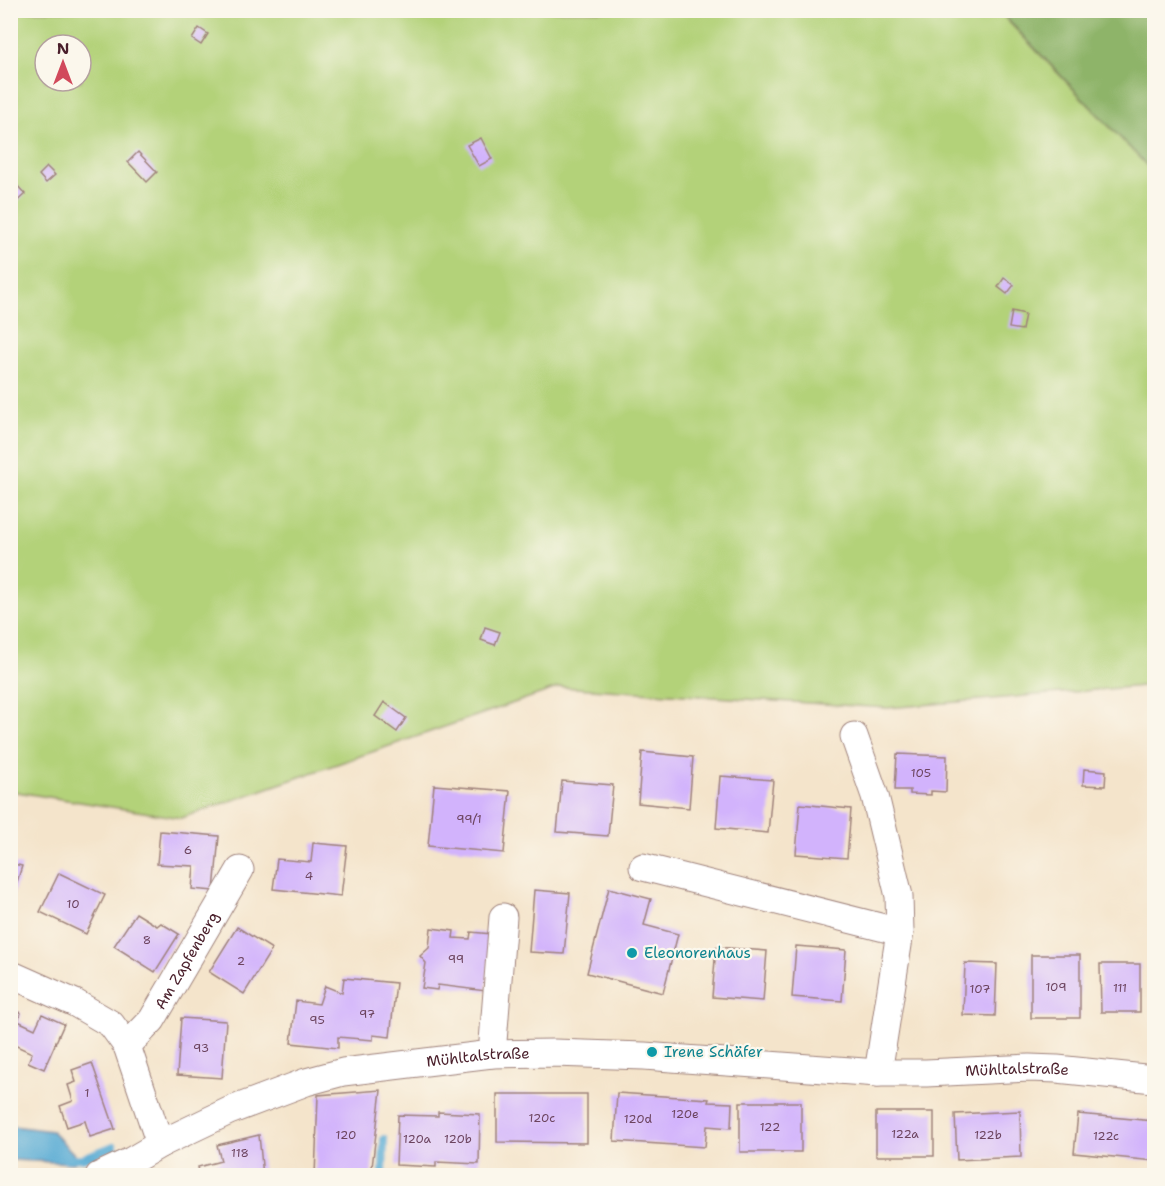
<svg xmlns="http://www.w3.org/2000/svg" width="1165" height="1186" font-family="'Shantell Sans',sans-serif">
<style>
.green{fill:#b3d279;stroke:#7e7852;stroke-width:1.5;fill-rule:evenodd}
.forest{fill:#8eb469;stroke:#6c6a4a;stroke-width:1.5}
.water{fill:#58abd4;stroke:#516580;stroke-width:1.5}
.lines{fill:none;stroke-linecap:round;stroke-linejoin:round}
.stream{stroke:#58abd4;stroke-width:8}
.building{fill:#d2b3fc}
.minor-casing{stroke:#9f827b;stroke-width:29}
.minor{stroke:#fff;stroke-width:27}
.culture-dot{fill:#0f9aa8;stroke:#fbf7ec;stroke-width:2}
.labels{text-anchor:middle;stroke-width:4.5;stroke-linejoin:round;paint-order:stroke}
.number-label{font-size:12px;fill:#6c445f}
.culture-label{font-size:15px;fill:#0d838f;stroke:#fbf7ec;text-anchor:start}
.street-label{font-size:15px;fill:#4a1f2b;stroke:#fbf7ec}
</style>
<rect width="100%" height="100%" fill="#fbf7ec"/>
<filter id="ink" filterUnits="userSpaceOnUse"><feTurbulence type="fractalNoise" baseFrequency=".0167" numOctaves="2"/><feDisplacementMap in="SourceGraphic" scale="12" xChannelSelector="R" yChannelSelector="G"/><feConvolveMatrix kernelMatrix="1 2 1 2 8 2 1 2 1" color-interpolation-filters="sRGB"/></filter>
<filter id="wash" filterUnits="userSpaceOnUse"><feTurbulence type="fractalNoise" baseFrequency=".008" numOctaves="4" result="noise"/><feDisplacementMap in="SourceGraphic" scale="24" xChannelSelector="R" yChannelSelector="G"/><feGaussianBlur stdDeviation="1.35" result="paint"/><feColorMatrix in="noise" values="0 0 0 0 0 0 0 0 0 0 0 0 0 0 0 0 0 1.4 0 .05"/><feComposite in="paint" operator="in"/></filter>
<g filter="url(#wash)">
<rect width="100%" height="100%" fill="#f4e4cb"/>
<path class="green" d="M 10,11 L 1022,11 L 1005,18 L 1154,173 L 1154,685 L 887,708 L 560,687 L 181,818 L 11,791 ZM 45,45 L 81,45 L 81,81 L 45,81 Z"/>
<path class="forest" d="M 1022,10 L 1154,11 L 1154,173 L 1005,17 Z"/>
<path class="water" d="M 11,1123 L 13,1126 L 52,1131 L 74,1154 L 74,1163 L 11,1160 Z"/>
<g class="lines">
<g class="stream">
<path d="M 65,1159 L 83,1158 L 114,1146"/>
<path d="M 383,1176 L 384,1139"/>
</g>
</g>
<g id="blocks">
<g class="building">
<path d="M 199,28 L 208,34 L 201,45 L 192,39 Z"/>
<path d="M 481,138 L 492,159 L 479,166 L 467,145 Z"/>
<path d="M 138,152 L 157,172 L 147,182 L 128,162 Z"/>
<path d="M 47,167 L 55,175 L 46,183 L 39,175 Z"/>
<path d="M 15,183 L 25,194 L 13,205 L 10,202 L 10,187 Z"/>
<path d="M 1004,278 L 1014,285 L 1007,294 L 998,287 Z"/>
<path d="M 1012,311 L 1025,314 L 1022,330 L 1009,328 Z"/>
<path d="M 485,627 L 500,632 L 495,645 L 481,640 Z"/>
<path d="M 384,702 L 406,718 L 397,732 L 375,716 Z"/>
<path d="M 642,752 L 693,757 L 689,808 L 638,803 Z"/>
<path d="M 897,754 L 947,756 L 946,792 L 931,791 L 931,795 L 910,794 L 910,790 L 895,790 Z"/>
<path d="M 1084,769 L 1106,771 L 1105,786 L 1083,785 Z"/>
<path d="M 720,776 L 773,780 L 768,833 L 716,828 Z"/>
<path d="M 562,781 L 613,785 L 608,836 L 557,832 Z"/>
<path d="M 434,785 L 510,791 L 504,853 L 428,846 Z"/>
<path d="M 800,804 L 851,809 L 847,858 L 796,854 Z"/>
<path d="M 160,831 L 219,836 L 214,891 L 192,889 L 194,866 L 157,864 Z"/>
<path d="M 313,843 L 347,846 L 341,896 L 273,889 L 277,859 L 311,862 Z"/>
<path d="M 10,863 L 22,866 L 11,901 L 10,901 Z"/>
<path d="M 59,873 L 105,895 L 86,934 L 40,912 Z"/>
<path d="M 609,888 L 651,899 L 644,925 L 678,934 L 663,993 L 587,973 Z"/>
<path d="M 534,890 L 570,893 L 564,954 L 529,952 Z"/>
<path d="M 136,913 L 157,926 L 161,923 L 179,934 L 155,972 L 114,946 Z"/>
<path d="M 237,927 L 272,949 L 244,994 L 209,972 Z"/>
<path d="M 431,928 L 454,931 L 453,938 L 470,939 L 471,932 L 492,934 L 486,991 L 438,985 L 437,990 L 422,988 L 426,963 L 420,956 L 429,948 Z"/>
<path d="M 796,946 L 846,950 L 842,1001 L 792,997 Z"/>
<path d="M 716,947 L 767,951 L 763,1001 L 712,997 Z"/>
<rect x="1031" y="955" width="49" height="63"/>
<path d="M 965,963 L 997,964 L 995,1016 L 963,1015 Z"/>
<path d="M 1100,964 L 1140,964 L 1140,1012 L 1101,1012 Z"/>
<path d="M 344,978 L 396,983 L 390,1037 L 373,1035 L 373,1040 L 338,1037 L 338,1048 L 291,1043 L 296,1001 L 319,1004 L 325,986 L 342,993 Z"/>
<path d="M 10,1009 L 21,1013 L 18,1021 L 35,1029 L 42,1014 L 64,1024 L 44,1069 L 28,1062 L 32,1053 L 10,1043 Z"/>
<path d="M 181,1018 L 226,1021 L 222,1078 L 177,1075 Z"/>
<path d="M 92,1063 L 115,1129 L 90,1137 L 85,1121 L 67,1127 L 60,1106 L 73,1101 L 68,1085 L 76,1082 L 72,1070 Z"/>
<path d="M 381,1090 L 371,1176 L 315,1176 L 318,1095 Z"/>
<path d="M 617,1093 L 709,1099 L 708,1102 L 732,1103 L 731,1128 L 707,1126 L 705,1147 L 614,1141 Z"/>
<path d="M 497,1094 L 587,1094 L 587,1143 L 497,1142 Z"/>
<rect x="740" y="1102" width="61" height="50"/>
<path d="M 1020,1111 L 1021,1157 L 957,1160 L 955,1114 Z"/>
<path d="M 438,1112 L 480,1114 L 479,1164 L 436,1162 L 436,1167 L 396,1165 L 398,1115 L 438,1116 Z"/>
<rect x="876" y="1112" width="58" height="44"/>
<path d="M 1078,1114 L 1154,1121 L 1154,1161 L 1074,1153 Z"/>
<path d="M 259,1135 L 263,1176 L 200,1176 L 198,1167 L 221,1161 L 217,1145 Z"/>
</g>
</g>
</g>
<g filter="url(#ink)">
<use href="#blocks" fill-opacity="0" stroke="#9f827b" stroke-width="1.5"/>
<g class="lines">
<g class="minor-casing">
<g id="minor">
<path d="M 854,736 L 875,796 L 899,896 L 900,932 L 878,1073"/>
<path d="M 643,867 L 900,932"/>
<path d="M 10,974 L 75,1003 L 111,1024 L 127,1046 L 160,1144"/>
<path id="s1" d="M 127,1046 L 152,1020 L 240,870"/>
<path d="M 492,1054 L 503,917"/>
<path id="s2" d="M 99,1176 L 131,1161 L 160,1144 L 229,1111 L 306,1082 L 343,1072 L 492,1054 L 554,1053 L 644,1056 L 878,1073 L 926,1073 L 1029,1068 L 1057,1069 L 1154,1079"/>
</g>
</g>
<use href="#minor" class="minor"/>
</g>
</g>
<g class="culture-dot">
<circle cx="632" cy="953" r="6"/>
<circle cx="652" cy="1052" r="6"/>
</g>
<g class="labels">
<g class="number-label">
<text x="921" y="777">105</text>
<text x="469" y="823">99/1</text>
<text x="188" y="854">6</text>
<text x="309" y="880">4</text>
<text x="73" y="908">10</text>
<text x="147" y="944">8</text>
<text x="456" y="963">99</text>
<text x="241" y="965">2</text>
<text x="1056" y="991">109</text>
<text x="1120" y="992">111</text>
<text x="980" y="993">107</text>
<text x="367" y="1018">97</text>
<text x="317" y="1024">95</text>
<text x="201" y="1052">93</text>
<text x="87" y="1097">1</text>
<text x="685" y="1118">120e</text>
<text x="542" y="1122">120c</text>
<text x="638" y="1123">120d</text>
<text x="770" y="1131">122</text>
<text x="905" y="1138">122a</text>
<text x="346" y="1139">120</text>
<text x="988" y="1139">122b</text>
<text x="1106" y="1140">122c</text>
<text x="417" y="1143">120a</text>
<text x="458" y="1143">120b</text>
<text x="240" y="1157">118</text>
</g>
<g class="culture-label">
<text x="644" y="958">Eleonorenhaus</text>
<text x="664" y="1057">Irene Schäfer</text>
</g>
<g class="street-label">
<text dy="5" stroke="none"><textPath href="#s1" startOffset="105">Am Zapfenberg</textPath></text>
<text dy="5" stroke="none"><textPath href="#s2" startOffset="402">Mühltalstraße</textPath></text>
<text dy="5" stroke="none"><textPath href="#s2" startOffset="942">Mühltalstraße</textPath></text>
</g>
</g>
<rect width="1165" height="1186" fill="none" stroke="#fbf7ec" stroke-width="36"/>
<g transform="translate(63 63)"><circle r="28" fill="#fbf7ec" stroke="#b4a19f" stroke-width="1.5"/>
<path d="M0-4.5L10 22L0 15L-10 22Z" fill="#d1495b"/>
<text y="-9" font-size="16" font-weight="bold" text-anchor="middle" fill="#4a1f2b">N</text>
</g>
</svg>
